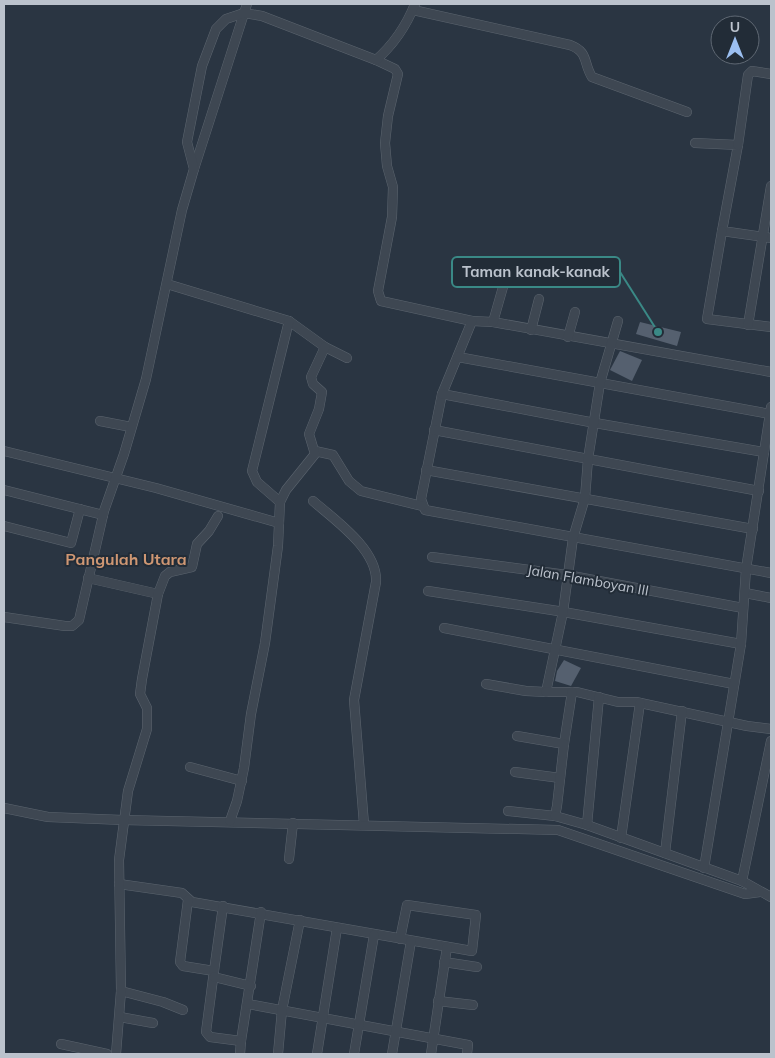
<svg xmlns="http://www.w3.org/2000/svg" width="775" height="1058" font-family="Mulish,sans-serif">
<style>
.building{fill:#55606f}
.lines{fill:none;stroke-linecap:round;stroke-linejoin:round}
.minor-casing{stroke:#5c656f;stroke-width:10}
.minor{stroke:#3e4752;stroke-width:9}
.labels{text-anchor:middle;stroke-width:4;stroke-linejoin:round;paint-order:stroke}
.street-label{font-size:14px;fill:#bbc2cc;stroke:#222c37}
.quarter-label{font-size:16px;font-weight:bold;fill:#cf9773;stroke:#222c37}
.leader{fill:none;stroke:#3a8986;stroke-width:2}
.callout-dot{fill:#3a8986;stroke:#222c37;stroke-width:2}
.callout{fill:#222c37;stroke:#3a8986;stroke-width:2}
.callout-label{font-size:15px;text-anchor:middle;font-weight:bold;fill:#bbc2cc}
</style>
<rect width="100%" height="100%" fill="#2a3542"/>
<g class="building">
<path d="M 640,322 L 681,332 L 677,346 L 636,334 Z"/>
<path d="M 620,351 L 642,360 L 632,381 L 610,370 Z"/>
<path d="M 564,660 L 581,668 L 571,686 L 555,681 L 557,671 Z"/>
</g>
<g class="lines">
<g class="minor-casing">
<g id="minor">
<path d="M 413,10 L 570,45 C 589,52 583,63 592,77 L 687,112"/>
<path d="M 376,60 L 395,69 L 398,74 L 388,116 L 385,143 L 387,166 L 393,187 L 392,217 L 378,291 L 381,301 L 472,321 L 493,322 L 771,372"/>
<path d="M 695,143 L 738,145 L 722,231 L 771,238"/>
<path d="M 738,145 L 748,75 L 752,71 L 771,74"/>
<path d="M 194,169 L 247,4"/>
<path d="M 722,231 L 707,319 L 771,327"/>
<path d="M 167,284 L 289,321 L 325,347 L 347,358"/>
<path d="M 472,321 L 442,394 L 421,499 L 425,510 L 771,573"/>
<path d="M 493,322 L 503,287"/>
<path d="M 748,325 L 771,186"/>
<path d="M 531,330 L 539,299"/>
<path d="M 568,337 L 575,312"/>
<path d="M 458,357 L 770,414"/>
<path d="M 442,394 L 595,423 L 764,452"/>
<path d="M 100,421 L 131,427"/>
<path d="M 434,430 L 759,491"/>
<path d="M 4,451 L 156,488 L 279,523"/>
<path d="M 315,451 L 333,455 L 349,481 L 361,491 L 422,506"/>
<path d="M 426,470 L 753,529"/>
<path d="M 4,490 L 103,515"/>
<path d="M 313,501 C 335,520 378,550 376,582 L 354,700 L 364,824"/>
<path d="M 280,502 L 257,482 L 252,471 L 289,321"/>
<path d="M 4,526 L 71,543 L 80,509"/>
<path d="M 432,557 L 567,575 L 743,608"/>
<path d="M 88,578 L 158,594"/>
<path d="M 428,591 L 558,611 L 741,644"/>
<path d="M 745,593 L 771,598"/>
<path d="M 4,617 L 65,626 L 72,626 L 79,620 L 104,511 L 124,454 L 146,379 L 182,210 L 194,169 L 187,142 L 202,66 L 216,29 L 226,19 L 244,13 L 262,16 L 376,60 C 393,45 407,24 415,4"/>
<path d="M 444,628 L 734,684"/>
<path d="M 486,684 L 526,691 L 546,692 L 563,612 L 573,538 L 585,498 L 588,459 L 600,383 L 618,321"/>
<path d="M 546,692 L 577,692 L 618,702 L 636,702 L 747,726 L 771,729"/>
<path d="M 564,744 L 572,692"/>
<path d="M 190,767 L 242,781"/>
<path d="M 515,772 L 560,778"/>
<path d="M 4,808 L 48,817 L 123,820 L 558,830 L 745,894 L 760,892"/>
<path d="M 508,811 L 555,816 L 557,806 L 564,744 L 517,736"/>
<path d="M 555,816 L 587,825 L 742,881 L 771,897"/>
<path d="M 230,821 L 237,801 L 244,768 L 251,714 L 265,643 L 278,546 L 280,502 L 286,490 L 315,454 L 309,434 L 319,409 L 322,392 L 313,384 L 311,377 L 325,347"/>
<path d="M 587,825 L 599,697"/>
<path d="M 621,838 L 640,703"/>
<path d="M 665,853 L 682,711"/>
<path d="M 289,859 L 293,823"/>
<path d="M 704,868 L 741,644 L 746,569 L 771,407"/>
<path d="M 742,881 L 771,741"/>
<path d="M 119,884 L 182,893 L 192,902 L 472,951 L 476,915 L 407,905 L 400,939"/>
<path d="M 188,900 L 180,962 L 183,966 L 214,971 L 206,1032 L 210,1037 L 241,1041 L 261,912"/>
<path d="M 444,962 L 477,967"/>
<path d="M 214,971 L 223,906"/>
<path d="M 214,977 L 251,986"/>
<path d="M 121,991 L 163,1002 L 183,1010"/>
<path d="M 438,1001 L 473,1005"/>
<path d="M 248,1004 L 468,1045 L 467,1054"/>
<path d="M 120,1017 L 153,1023"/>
<path d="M 61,1044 L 107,1054"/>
<path d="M 116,1054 L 121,991 L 119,860 L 128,791 L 147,729 L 147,708 L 140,694 L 142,679 L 158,594 L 165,576 L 170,572 L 192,567 L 197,544 L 209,531 L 218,516"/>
<path d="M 240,1054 L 241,1041"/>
<path d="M 278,1054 L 282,1010 L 300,920"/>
<path d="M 317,1054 L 337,928"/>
<path d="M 354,1054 L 374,935"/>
<path d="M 392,1054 L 411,941"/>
<path d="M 431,1054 L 447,947"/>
</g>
</g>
<use href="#minor" class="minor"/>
</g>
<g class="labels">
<g class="street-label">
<text transform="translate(588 580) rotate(10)" y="5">Jalan Flamboyan III</text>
</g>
<g class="quarter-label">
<text x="126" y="565">Pangulah Utara</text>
</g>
</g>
<path class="leader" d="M658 332L620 272"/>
<circle class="callout-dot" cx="658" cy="332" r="5"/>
<rect class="callout" x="452" y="257" width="168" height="30" rx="5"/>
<g class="callout-label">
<text x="536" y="277">Taman kanak-kanak</text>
</g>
<rect width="775" height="1058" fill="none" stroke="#bbc2cc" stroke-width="10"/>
<g transform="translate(735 40)"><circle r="24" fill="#222c37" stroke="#5f6873"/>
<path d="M0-4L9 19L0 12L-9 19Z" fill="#9bbff1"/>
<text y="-8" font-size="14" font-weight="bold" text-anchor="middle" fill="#bbc2cc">U</text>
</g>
</svg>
